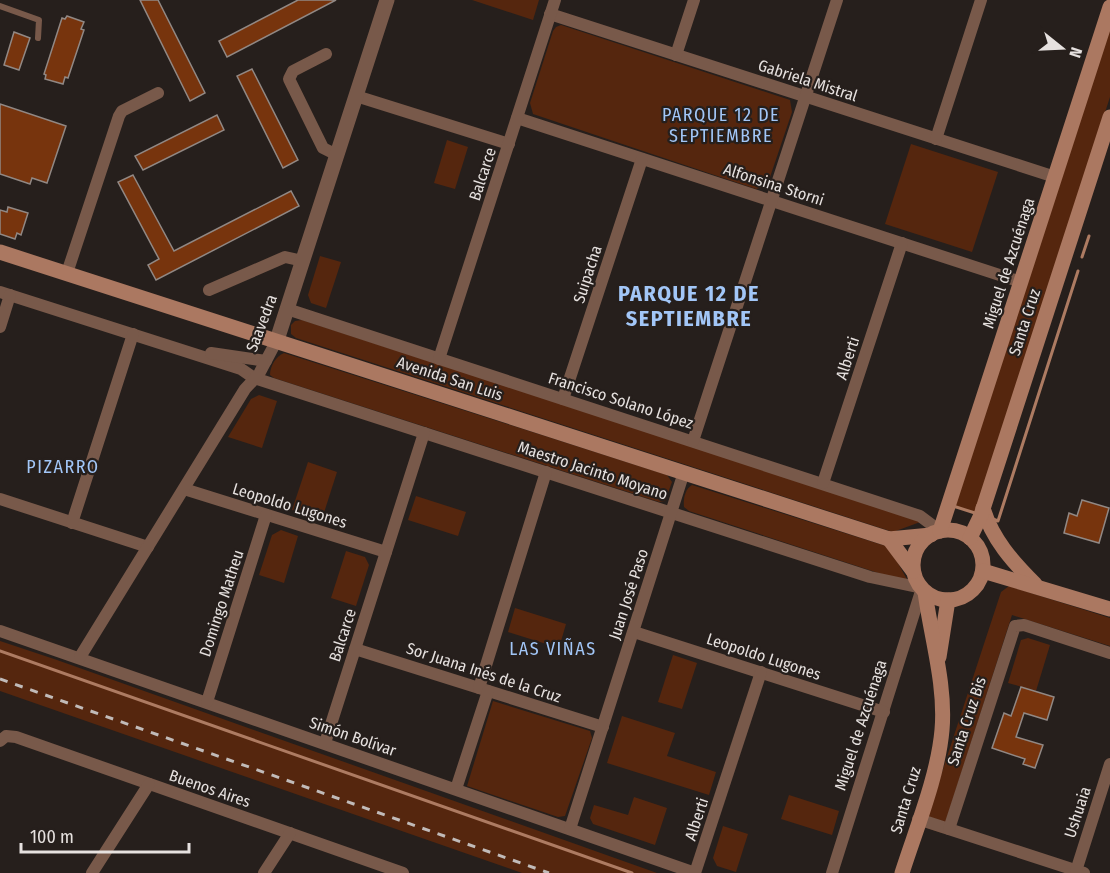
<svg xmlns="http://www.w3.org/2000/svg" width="1110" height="873" font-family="'Fira Sans Condensed',sans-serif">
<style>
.green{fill:#55260e}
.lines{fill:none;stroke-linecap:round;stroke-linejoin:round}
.stream{stroke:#ad7b62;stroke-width:3}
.building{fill:#77340d;stroke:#918884;stroke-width:1.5}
.service{stroke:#78594a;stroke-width:6}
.minor{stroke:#78594a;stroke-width:12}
.tertiary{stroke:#78594a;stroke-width:15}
.secondary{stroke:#ab7861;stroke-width:15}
.rail{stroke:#c1bbb9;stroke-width:3;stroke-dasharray:8 8;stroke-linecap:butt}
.labels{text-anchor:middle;stroke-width:4.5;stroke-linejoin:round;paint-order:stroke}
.street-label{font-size:16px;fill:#e6e1df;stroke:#261f1c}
.neighbourhood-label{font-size:18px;letter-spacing:1.5px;fill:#a2c6f7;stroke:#261f1c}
.district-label{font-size:22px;font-weight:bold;letter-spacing:1.5px;fill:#a2c6f7;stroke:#261f1c}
</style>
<rect width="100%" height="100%" fill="#261f1c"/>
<g class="green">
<path d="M 472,0 L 539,0 L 533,20 Z"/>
<path d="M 561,25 L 790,100 L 792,112 L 767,186 L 756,189 L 533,114 L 530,103 L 553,31 L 556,27 Z"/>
<path d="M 1110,27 L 1110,97 L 975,513 L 955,507 Z"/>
<path d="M 447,140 L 468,147 L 455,189 L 434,183 Z"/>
<path d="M 911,144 L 998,172 L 972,252 L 885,224 Z"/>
<path d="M 320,256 L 341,262 L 326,308 L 311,303 L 308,295 Z"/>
<path d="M 302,320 L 923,521 L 893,532 L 296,338 L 291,334 L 291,325 L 295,321 Z"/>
<path d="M 284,353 L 667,475 L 672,482 L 665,501 L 659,502 L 274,378 L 270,375 C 270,366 276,356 284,353 Z"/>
<path d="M 259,395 L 277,401 L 262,448 L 228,437 L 251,399 Z"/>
<path d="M 308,462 L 337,472 L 322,519 L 292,510 Z"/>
<path d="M 692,485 L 889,547 L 909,583 L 689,511 L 684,507 C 683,499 685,489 692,485 Z"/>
<path d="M 416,496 L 466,512 L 458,536 L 408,520 Z"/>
<path d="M 281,530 L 298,536 L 284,583 L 259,575 L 272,535 Z"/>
<path d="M 346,551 L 365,557 L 369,565 L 356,606 L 331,598 Z"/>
<path d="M 1009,586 L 1110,618 L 1110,646 L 1012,615 L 942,833 L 924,827 L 1001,592 Z"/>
<path d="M 515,608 L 566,624 L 559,648 L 508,632 Z"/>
<path d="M 1028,638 L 1050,645 L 1036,691 L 1008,683 L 1021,640 Z"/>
<path d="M 0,641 L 57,660 L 657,873 L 522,873 L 0,691 Z"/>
<path d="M 673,655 L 697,663 L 682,709 L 658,702 Z"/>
<path d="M 493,701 L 590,731 L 592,738 L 565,816 L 558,817 L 467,786 Z"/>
<path d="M 622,716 L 675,733 L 667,756 L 716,772 L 709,795 L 607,763 Z"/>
<path d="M 789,795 L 839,811 L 832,835 L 781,819 Z"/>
<path d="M 634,797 L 667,808 L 655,845 L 593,824 L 590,818 L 594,805 L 628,815 Z"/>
<path d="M 723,826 L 748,834 L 736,872 L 717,866 L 713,858 Z"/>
</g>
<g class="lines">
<g class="stream">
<path d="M 1082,257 L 1089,236"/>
<path d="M 953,506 L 975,513"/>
<path d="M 993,519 L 998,521 L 1078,271"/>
<path d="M 0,651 L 632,873"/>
</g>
</g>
<g class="building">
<path d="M 140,0 L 158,0 L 205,93 L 190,101 Z"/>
<path d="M 298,0 L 336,0 L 227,57 L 219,41 Z"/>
<path d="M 67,16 L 84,22 L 81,29 L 84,30 L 68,78 L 65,77 L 63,84 L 45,79 L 46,75 L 44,74 L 62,18 L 65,19 Z"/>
<path d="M 14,32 L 30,38 L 19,70 L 4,65 Z"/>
<path d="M 252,69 L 298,160 L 283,168 L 237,76 Z"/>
<path d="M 0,104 L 66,126 L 47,183 L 32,178 L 30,184 L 0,174 Z"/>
<path d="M 217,115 L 224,130 L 143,170 L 135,156 Z"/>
<path d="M 133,175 L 174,251 L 291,191 L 299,206 L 156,280 L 148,265 L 159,259 L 118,182 Z"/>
<path d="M 8,207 L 28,213 L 21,235 L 17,233 L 15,239 L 0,234 L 0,210 L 7,212 Z"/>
<path d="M 1082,500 L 1109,508 L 1099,543 L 1064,533 L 1069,513 L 1077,516 Z"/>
<path d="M 1021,687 L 1054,697 L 1047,720 L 1024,713 L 1016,737 L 1043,745 L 1035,768 L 1023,764 L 1025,759 L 992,748 L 1004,713 L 1011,716 Z"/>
</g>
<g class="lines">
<path class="service" d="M 0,6 L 39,20 L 38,38"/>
<g class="minor">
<path d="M 550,14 L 1055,177"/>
<path d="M 326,54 L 293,71 L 289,79 L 323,148 L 337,155"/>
<path d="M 676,55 L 694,0"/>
<path d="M 356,96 L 509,144"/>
<path d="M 517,118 L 1021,282"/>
<path d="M 936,139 L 981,0"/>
<path d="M 67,273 L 119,116 L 122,111 L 158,93"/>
<path d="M 209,290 L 285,257 L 303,261"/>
<path d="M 0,292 L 241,369 L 254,378 L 870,577 L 922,588 L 832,873"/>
<path d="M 287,309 L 920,516 L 940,531"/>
<path d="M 0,327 L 10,295"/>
<path d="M 211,353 L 266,361"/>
<path d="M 439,359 L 555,0"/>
<path d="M 563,399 L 642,159"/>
<path d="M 693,441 L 837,0"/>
<path d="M 823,483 L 902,243"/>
<path d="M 184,489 L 386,552"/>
<path d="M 0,499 L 148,547"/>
<path d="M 72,523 L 133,334"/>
<path d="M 0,631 L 695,873"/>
<path d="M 634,632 L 884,712"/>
<path d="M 355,649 L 603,727"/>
<path d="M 80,657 L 245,389 L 259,374 L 277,340"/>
<path d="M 479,688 L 546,472"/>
<path d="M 207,702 L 266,515"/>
<path d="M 0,741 L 6,736 L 16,737 L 403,873"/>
<path d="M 325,743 L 424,433"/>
<path d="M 456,789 L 488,691"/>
<path d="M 918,819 L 1084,873"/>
<path d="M 570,829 L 684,472"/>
<path d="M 949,829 L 1015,626 L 1024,625 L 1110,653"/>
<path d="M 1076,871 L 1110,764"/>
<path d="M 92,873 L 149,784"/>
<path d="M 264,873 L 290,833"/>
<path d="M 695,873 L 761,672"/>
</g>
<path class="tertiary" d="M 277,340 L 387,0"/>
<g class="secondary">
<path d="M 0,252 L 889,539 L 931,535"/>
<path d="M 983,508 C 992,539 1013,562 1035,584"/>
<circle cx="948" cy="565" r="35"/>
<path d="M 940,531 L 1110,7"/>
<path d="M 970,538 L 981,515 L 1110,117"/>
<path d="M 889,539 L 913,571"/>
<path d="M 983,571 L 1110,609"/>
<path d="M 939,657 L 948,600"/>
<path d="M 902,873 C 916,829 938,776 942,730 C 946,685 931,637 925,592"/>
</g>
<path class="rail" d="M 0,679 L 549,873"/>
</g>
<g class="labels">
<g class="street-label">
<text transform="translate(808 80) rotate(18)" y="6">Gabriela Mistral</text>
<text transform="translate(482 174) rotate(-72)" y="6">Balcarce</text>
<text transform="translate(774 184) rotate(18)" y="6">Alfonsina Storni</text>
<text transform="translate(1008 263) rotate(-72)" y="6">Miguel de Azcuénaga</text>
<text transform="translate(587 274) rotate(-72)" y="6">Suipacha</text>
<text transform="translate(1024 322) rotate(-72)" y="6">Santa Cruz</text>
<text transform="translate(261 323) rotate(-69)" y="6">Saavedra</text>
<text transform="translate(847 358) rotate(-72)" y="6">Alberti</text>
<text transform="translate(450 378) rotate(18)" y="6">Avenida San Luis</text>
<text transform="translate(621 400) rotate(18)" y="6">Francisco Solano López</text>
<text transform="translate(593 470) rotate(18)" y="6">Maestro Jacinto Moyano</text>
<text transform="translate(290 505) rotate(17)" y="6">Leopoldo Lugones</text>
<text transform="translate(628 594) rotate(-72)" y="6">Juan José Paso</text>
<text transform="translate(221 603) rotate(-72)" y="6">Domingo Matheu</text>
<text transform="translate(342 635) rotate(-72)" y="6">Balcarce</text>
<text transform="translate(764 656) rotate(18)" y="6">Leopoldo Lugones</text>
<text transform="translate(484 672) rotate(18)" y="6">Sor Juana Inés de la Cruz</text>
<text transform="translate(966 721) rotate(-72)" y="6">Santa Cruz Bis</text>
<text transform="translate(860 725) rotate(-72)" y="6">Miguel de Azcuénaga</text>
<text transform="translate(353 736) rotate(19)" y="6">Simón Bolívar</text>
<text transform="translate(210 788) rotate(19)" y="6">Buenos Aires</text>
<text transform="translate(905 800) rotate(-73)" y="6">Santa Cruz</text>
<text transform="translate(1077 812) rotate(-72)" y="6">Ushuaia</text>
<text transform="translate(696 819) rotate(-72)" y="6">Alberti</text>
</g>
<g class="neighbourhood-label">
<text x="721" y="121">PARQUE 12 DE<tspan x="721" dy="21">SEPTIEMBRE</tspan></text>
<text x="63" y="473">PIZARRO</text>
<text x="553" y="655">LAS VIÑAS</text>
</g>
<g class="district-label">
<text x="689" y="301">PARQUE 12 DE<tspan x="689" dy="25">SEPTIEMBRE</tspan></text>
</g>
</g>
<g transform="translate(1062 48) rotate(108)" stroke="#261f1c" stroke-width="4.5" paint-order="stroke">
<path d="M0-4.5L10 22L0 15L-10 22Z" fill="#e6e1df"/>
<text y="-9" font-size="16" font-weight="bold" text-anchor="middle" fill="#e6e1df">N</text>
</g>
<path d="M21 843v9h168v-9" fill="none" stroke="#e6e1df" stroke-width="3"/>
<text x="30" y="843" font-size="18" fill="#e6e1df" stroke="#261f1c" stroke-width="4.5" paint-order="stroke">100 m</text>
</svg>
